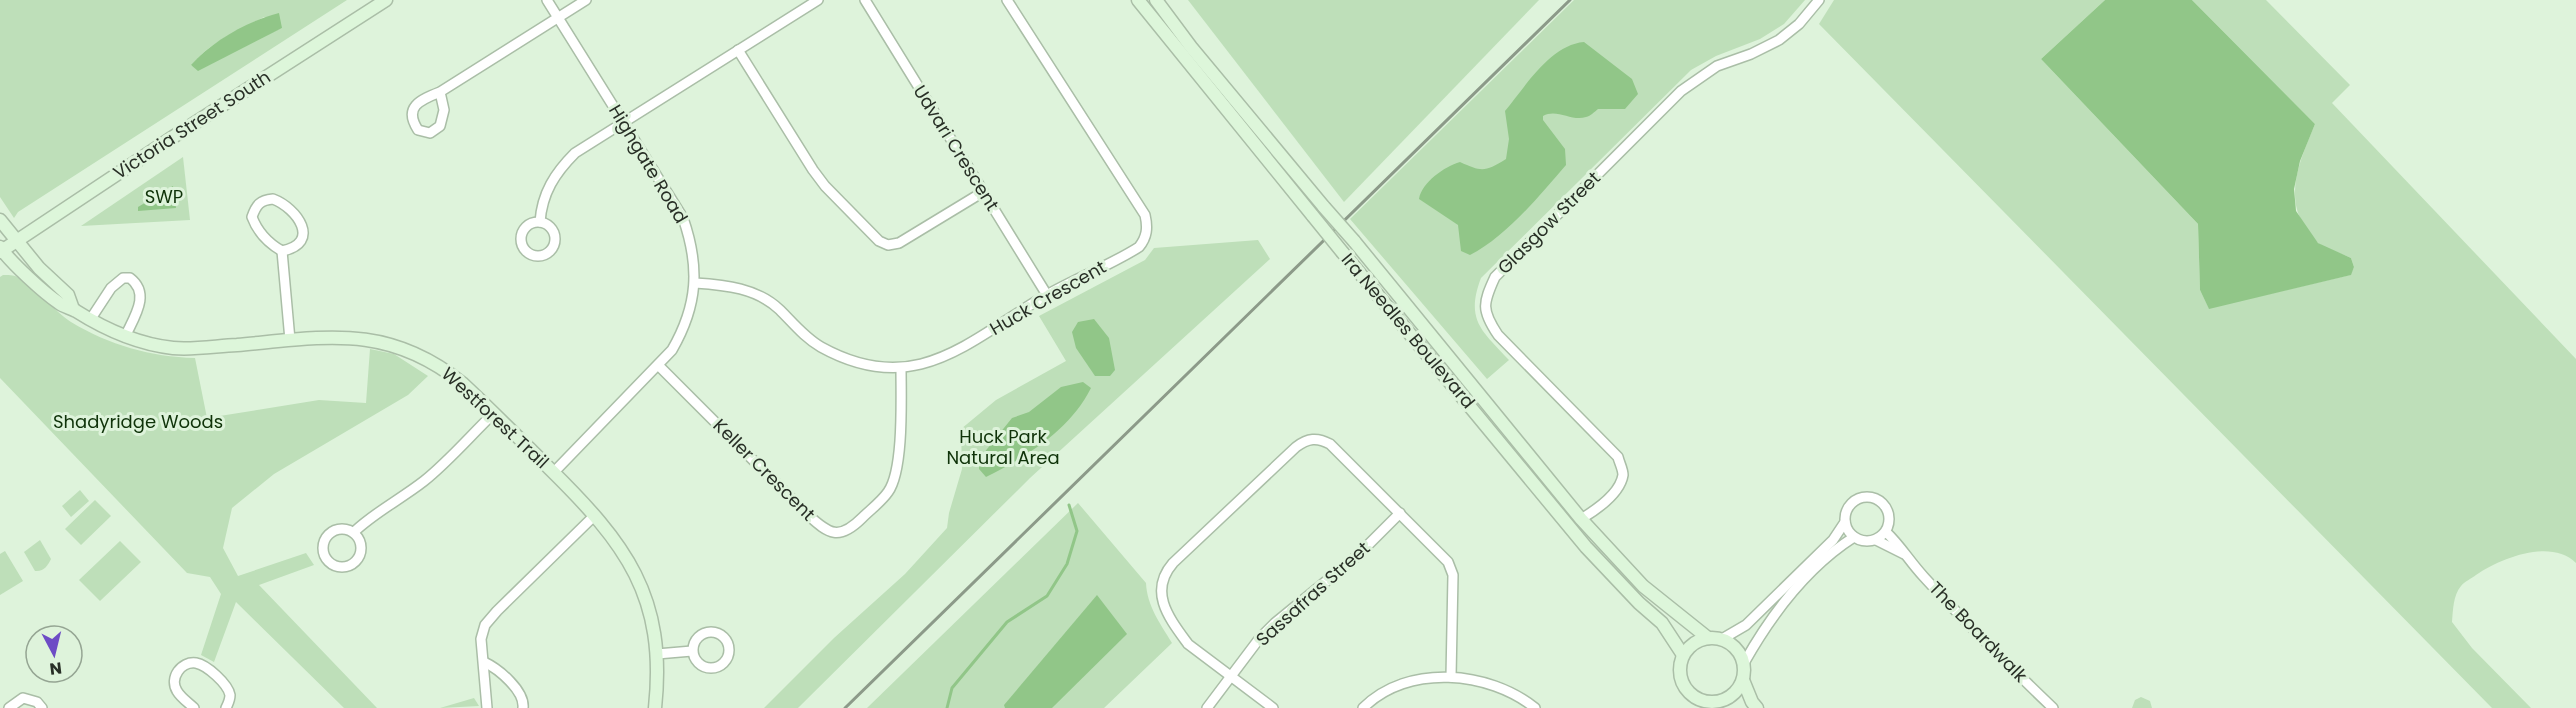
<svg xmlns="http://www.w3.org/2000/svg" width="2576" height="708" font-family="Poppins,sans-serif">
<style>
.green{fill:#bedfb9;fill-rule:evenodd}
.water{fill:#91c688}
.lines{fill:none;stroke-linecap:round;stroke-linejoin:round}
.stream{stroke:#91c688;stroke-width:3}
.street-casing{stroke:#aabea7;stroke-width:12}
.secondary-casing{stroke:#aabea7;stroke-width:15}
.street{stroke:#fff;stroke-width:9}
.secondary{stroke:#ddf6da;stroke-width:12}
.rail{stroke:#8c9a89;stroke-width:3}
.secondary-bridge-casing{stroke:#aabea7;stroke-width:15;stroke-linecap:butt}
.secondary-bridge{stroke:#ddf6da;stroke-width:12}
.labels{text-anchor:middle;stroke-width:6;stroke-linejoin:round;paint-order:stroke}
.street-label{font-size:18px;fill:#282f26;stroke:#def3db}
.park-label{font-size:18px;fill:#0f3309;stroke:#def3db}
</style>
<rect width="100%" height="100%" fill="#def3db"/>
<g class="green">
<path d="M 0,0 L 347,0 L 18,212 L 14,218 L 0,197 ZM 264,17 L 282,28 L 191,66 C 208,43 239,30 264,17 Z"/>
<path d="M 1188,0 L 1539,0 L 1344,202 Z"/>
<path d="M 1574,0 L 1805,0 L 1784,24 L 1760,39 L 1716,56 L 1691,70 L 1481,278 C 1465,320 1482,331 1509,360 L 1487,379 L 1350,219 Z"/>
<path d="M 1834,0 L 2105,0 L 2041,59 L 2198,224 L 2200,290 L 2209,308 L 2350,275 L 2354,267 L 2351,258 C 2341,253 2325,249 2317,242 C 2279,205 2298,165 2315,124 L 2192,0 L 2266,0 L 2350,85 L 2332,103 L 2576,359 L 2576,563 C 2551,538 2501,558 2476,575 C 2472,578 2464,582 2461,586 C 2453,595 2453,611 2452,622 L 2472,648 L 2531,708 L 2492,708 L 1819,24 Z"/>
<path d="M 183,157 L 190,220 L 81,226 Z"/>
<path d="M 1258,240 L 1270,259 L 1030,478 L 798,708 L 764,708 L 834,638 L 905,574 L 947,528 L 949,513 L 962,469 L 961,429 L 996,400 L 1066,361 L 1039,316 L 1145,260 L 1154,248 Z"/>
<path d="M 3,275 C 7,275 14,275 17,277 C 34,285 54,311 71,322 C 109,345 151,357 195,358 L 207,418 L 319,400 L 366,403 L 370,349 L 394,354 L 428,376 L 408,395 L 274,474 L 232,508 L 223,548 L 238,576 L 306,553 L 314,565 L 259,585 L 377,708 L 344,708 L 236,602 L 214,662 L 201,655 L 221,594 L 210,577 L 187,573 L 0,378 L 0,277 Z"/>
<path d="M 80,490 L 89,501 L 71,517 L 62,506 Z"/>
<path d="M 95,500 L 111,516 L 81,545 L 65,529 Z"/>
<path d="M 1078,503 L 1146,583 C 1147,606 1160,623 1172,643 L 1104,708 L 867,708 Z"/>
<path d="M 40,540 L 51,559 C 48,565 44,572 35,571 L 24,552 Z"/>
<path d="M 120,541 L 141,562 L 100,601 L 79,580 Z"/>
<path d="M 5,551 L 23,581 L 0,595 L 0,554 Z"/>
<path d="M 2141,697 L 2150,701 L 2152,708 L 2132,708 L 2135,700 Z"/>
<path d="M 474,698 L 479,706 L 440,708 Z"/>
</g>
<g class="water">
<path d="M 2105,0 L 2192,0 L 2315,124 L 2300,161 L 2294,189 L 2296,211 L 2318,243 L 2351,258 L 2354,267 L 2351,275 L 2209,309 L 2200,290 L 2198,224 L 2041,59 Z"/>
<path d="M 279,13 L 282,28 L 198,71 L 191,65 C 212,41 248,21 279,13 Z"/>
<path d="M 1584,42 L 1632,79 L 1638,94 L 1625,109 L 1598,109 C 1594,112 1591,116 1586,117 C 1572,122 1557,108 1543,116 L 1543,120 L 1565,149 L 1566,165 C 1540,195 1506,237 1470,255 L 1461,251 L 1458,225 L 1419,199 C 1422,182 1444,167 1460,162 C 1482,172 1485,172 1506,159 L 1509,139 L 1505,111 C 1525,87 1550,45 1584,42 Z"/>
<path d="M 173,186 L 176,208 L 138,211 L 138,207 Z"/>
<path d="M 1094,319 L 1109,338 L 1115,370 L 1110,376 L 1095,376 L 1076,348 L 1072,332 L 1078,322 Z"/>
<path d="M 1083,382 L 1091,388 C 1070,430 1026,457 986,477 L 979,469 L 979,459 L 1012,418 L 1029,412 L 1061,387 Z"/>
<path d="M 1097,595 L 1127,634 L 1052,708 L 1005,708 L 1004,705 Z"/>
</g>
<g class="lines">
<path class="stream" d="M 947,708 L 952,688 L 1007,622 L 1047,596 L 1067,564 L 1077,531 L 1069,505"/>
<g class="street-casing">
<g id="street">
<path d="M 547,0 L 683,218 C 700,267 698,305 672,350 L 554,472"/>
<path d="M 865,0 L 1047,295"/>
<path d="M 738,50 L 813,170 L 825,186 L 879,241 L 888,245 L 899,243 L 983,192"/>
<path d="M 440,92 L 444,110 L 440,126 L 430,133 L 418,130 C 403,107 420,100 440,92 L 586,0"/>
<path d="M 273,199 C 297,208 322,243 282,251 C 268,243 258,233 252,217 C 256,205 260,200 273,199 Z"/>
<path d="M 540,222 C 542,193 555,173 575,153 L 818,0"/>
<circle cx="538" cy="239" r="17"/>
<path d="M 282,251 L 290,340"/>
<path d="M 695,283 C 726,285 757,288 780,310 C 793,323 805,338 821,347 C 915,399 967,342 1045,296 C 1076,278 1109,266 1139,247 C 1147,237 1148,228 1145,215 L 1007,0"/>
<path d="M 90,320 L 111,288 L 123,278 L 130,278 C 151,294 134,317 125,337"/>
<path d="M 659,366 L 808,515 C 829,534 839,541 862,518 C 870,510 881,502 888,492 C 904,470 901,397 901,368"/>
<circle cx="1867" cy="519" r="22"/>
<path d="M 1581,519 C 1596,510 1620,494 1623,475 C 1623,469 1619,462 1618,457 L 1498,335 C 1481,310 1483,303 1495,277 L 1681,91 L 1717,66 L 1751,54 L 1779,40 L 1799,24 L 1819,0"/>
<circle cx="342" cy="548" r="19"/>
<path d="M 354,532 C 375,512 401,499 424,481 C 449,461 471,435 494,413"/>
<path d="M 1886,532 C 1900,545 1910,562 1924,577 C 1965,622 2009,666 2053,708"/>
<path d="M 1876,540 L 1904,554"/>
<circle cx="711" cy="650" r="18"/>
<path d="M 1722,639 L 1746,625 L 1833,540 L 1845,522"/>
<path d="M 657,654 L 692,651"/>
<path d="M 484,662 C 499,669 525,691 523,708"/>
<path d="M 1744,663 C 1771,615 1807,567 1854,537"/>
<path d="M 9,708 L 23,698 L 37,702 L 42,708"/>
<path d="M 194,708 C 189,703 181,698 177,691 C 169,678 181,661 196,663 C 207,665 228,684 230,695 C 230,699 228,704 226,708"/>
<path d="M 487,708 L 481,639 L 485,625 L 497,611 L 595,515"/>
<path d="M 1207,708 L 1259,639 L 1275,623 L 1357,556 L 1400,513"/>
<path d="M 1273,708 L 1188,644 C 1169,618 1148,592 1173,563 L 1296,447 C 1308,438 1317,437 1330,444 L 1448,562 L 1453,575 L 1451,677"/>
<path d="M 1363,708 C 1408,663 1489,671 1535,708"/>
</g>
</g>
<g class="secondary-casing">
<g id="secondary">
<path d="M 1138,0 L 1313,216"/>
<path d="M 1156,0 L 1191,47 L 1324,207"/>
<path d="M 0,220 L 39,268 L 68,295 L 73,309"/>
<path d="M 1354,241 L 1581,519 L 1643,586 L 1708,638"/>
<path d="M 0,247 C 10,262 44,293 59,303 C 64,307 71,308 76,311 C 106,330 137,344 173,348 C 194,350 216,346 237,345 C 325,337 387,323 462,383 C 492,411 521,440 550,469 C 625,543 667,596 655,708"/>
<path d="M 0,252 L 173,137 L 386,0"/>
<path d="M 1343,253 L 1586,547 L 1639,603 L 1662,623 L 1683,655"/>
<circle cx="1712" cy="670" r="32"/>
<path d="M 1743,680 L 1752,702 L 1757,708"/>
</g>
</g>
<use href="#street" class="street"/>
<use href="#secondary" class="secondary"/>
<path class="rail" d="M 845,708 L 1570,0"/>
<g class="secondary-bridge-casing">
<g id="secondary-bridge">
<path d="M 1324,207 L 1354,241"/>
<path d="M 1313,216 L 1343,253"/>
</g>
</g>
<use href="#secondary-bridge" class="secondary-bridge"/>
</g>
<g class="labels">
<g class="street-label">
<text transform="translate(192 125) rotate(-33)" y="6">Victoria Street South</text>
<text transform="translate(956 148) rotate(58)" y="6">Udvari Crescent</text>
<text transform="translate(648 164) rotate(59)" y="6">Highgate Road</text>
<text transform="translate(1549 223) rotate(-45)" y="6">Glasgow Street</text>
<text transform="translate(1048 298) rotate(-30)" y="6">Huck Crescent</text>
<text transform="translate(1408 331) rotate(50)" y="6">Ira Needles Boulevard</text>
<text transform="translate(495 418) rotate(43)" y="6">Westforest Trail</text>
<text transform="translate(764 470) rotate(45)" y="6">Keller Crescent</text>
<text transform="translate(1313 594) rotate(-42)" y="6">Sassafras Street</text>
<text transform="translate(1978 632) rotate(46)" y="6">The Boardwalk</text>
</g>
<g class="park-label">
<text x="164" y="203">SWP</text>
<text x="138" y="428">Shadyridge Woods</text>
<text x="1003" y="443">Huck Park<tspan x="1003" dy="21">Natural Area</tspan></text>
</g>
</g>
<g transform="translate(54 654) rotate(173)"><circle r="28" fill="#def3db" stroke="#95a593" stroke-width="1.5"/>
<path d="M0-4.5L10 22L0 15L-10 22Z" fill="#6d4cc5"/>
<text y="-9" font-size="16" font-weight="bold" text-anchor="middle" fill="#282f26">N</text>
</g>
</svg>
